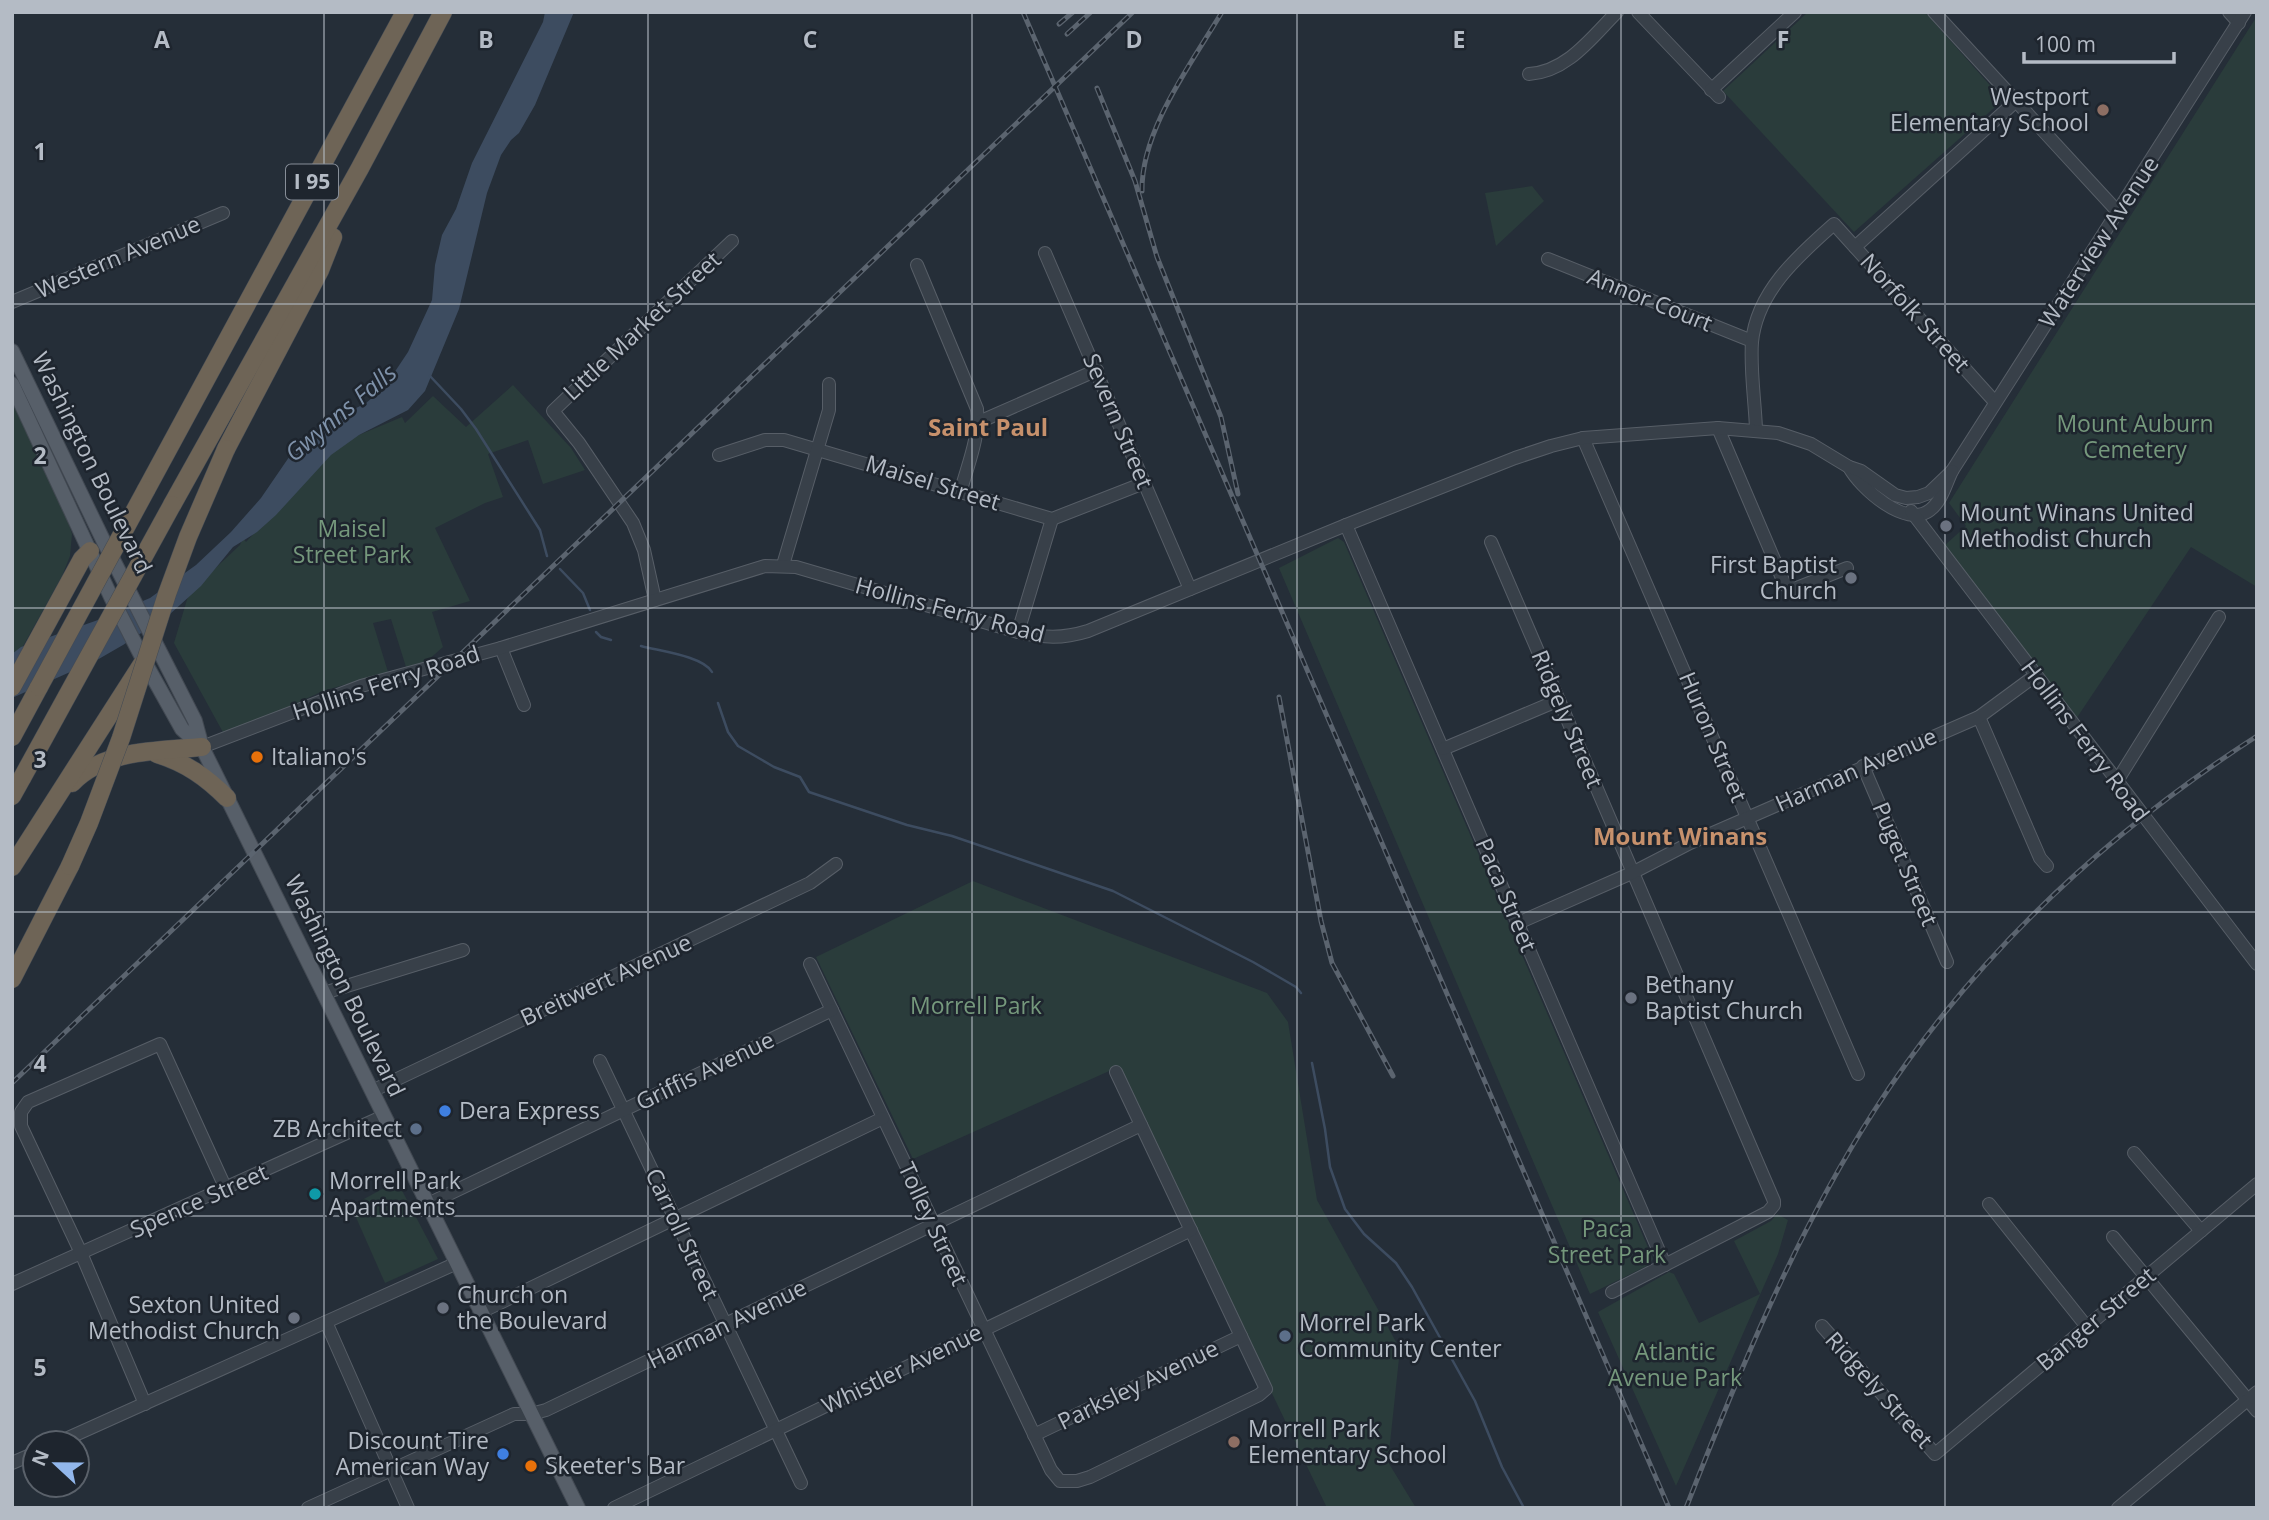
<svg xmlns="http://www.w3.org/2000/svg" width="2269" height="1520" font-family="'Open Sans',sans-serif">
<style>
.green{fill:#2a3c3b}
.water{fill:#3d4c60}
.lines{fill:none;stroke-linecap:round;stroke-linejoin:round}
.stream{stroke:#3d4c60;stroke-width:2.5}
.minor-casing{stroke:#575e67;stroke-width:14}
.major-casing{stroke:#424952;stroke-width:16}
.highway-casing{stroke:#444b54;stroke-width:19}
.minor{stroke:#384049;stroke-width:12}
.major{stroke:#575f69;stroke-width:14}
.highway{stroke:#6e6456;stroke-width:18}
.rail-casing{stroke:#5b646f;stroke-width:5}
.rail{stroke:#1e252e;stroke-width:2.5;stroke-dasharray:8;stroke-linecap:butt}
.highway-bridge-casing{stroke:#444b54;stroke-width:19;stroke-linecap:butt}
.highway-bridge{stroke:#6e6456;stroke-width:18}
.grid{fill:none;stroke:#b4bbc5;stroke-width:2;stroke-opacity:0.55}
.education-dot{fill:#8d6e63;stroke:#1e252e;stroke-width:2.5}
.worship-dot{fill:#6b7280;stroke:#1e252e;stroke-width:2.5}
.food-dot{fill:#e8710a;stroke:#1e252e;stroke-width:2.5}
.shop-dot{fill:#3f7fe0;stroke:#1e252e;stroke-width:2.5}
.service-dot{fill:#5c6f8a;stroke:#1e252e;stroke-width:2.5}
.culture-dot{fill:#0f9aa8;stroke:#1e252e;stroke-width:2.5}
.labels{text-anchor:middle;stroke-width:5;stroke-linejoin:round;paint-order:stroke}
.shield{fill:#1e252e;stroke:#878e98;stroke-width:2}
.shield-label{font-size:21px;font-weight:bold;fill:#b4bbc5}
.poi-label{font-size:23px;fill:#b4bbc5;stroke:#1e252e;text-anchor:start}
.street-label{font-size:23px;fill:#b4bbc5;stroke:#1e252e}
.park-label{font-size:23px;fill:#75987c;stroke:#1e252e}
.water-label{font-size:24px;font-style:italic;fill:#7f92aa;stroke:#1e252e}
.neighbourhood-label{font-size:24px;font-weight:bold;fill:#c7916c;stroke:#1e252e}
.grid-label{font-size:23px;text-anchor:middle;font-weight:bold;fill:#b4bbc5;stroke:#1e252e;stroke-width:5;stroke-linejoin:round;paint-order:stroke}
</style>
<rect width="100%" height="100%" fill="#252e38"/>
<g class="green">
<path d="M 1808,12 L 1925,12 L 2003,100 L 1854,232 L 1723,91 Z"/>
<path d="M 2257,16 L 2257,587 L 2191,547 L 2076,719 L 1944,546 L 1966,526 L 1949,503 Z"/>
<path d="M 1532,186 L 1544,201 L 1496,246 L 1485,193 Z"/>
<path d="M 513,385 L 571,448 L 585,470 L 543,484 L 528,440 L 488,454 L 503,497 L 485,503 L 435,528 L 470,601 L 432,612 L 443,647 L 427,661 L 406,667 L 391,619 L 373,623 L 388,672 L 323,691 L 225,736 L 174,643 L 189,593 L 240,545 L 243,538 L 246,542 L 264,522 L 263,515 L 347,440 L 402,417 L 405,423 L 433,396 L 466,427 Z"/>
<path d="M 12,388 L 66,516 L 72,534 L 70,556 L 62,576 L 12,666 Z"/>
<path d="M 1338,538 L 1344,542 L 1653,1259 L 1649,1265 L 1590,1294 L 1279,568 Z"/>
<path d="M 973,881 L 1267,993 L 1288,1022 L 1317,1200 L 1400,1349 L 1388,1462 L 1416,1508 L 1327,1508 L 1116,1068 L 913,1159 L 816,957 Z"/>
<path d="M 397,1181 L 438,1259 L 385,1283 L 351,1206 Z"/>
<path d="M 1777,1214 L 1788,1220 L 1778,1254 L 1676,1486 L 1598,1312 L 1669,1272 L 1674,1274 L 1699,1323 L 1760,1294 L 1734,1241 L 1771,1221 Z"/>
</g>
<path class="water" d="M 545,12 L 574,12 L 535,105 L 519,133 L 511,140 L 501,155 L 487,193 L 459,309 L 425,391 L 408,410 L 359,435 L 331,455 L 276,515 L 257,532 L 233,547 L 201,586 L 170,614 L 123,645 L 97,660 L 12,698 L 12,654 L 21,647 L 98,620 L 150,598 L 196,565 L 231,532 L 261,498 L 298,444 L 321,426 L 366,403 L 384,388 L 408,352 L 432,300 L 435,265 L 442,235 L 456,209 L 472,163 L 543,22 Z"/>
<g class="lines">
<g class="stream">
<path d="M 430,376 L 461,409 L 476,429 L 540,530 L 547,556"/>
<path d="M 560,569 L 583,593 L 590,610"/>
<path d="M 596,632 L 601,637 L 611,640"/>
<path d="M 641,646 C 659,651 703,656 712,672"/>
<path d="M 718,703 L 728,732 L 738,746 L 774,767 L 800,777 L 809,792 L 907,825 L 952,836 L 1113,891 L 1253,962 L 1296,987 L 1301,993"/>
<path d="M 1312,1063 L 1325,1129 L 1330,1167 L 1345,1209 L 1364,1234 L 1396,1263 L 1412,1287 L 1475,1401 L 1502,1467 L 1524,1508"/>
</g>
<g class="minor-casing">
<g id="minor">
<path d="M 1638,12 L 1719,97"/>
<path d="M 1934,12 L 2118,212"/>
<path d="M 2229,12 L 2239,23"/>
<path d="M 1529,74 C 1567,72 1592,37 1617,12"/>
<path d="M 1711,90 L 1795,12"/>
<path d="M 1855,247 L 2016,101"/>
<path d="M 1045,253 L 1190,589"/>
<path d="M 1548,259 L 1752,341"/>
<path d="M 917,265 L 977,409 C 980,436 968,464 961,490"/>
<path d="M 12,302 L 223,213"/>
<path d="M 979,422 L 1097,370"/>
<path d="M 1718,428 L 1785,585 L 1794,589 L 1847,568"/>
<path d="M 1756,429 C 1755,401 1750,370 1752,342 C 1757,291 1799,255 1834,224 L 1995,402"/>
<path d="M 1583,438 L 1858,1074"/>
<path d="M 719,455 L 765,440 L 784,440 L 1052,519 L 1144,483"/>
<path d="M 1849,467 C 1860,488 1906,529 1930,510 C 1942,501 1946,483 1952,471 L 2245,12"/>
<path d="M 1911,511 L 2257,964"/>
<path d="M 1346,525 L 1665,1265"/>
<path d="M 1491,542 L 1774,1201 L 1774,1205 L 1768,1212 L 1612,1292"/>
<path d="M 783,565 L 829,410 L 829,384"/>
<path d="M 655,600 L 644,550 L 633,523 L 579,443 L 553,411 L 732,241"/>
<path d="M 1018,632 L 1052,519"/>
<path d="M 501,648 L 524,705"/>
<path d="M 1979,717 L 2040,858 L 2047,866"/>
<path d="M 202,747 L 361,686 L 501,648 L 765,566 L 796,567 L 1018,632 C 1044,638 1062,639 1088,631 L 1346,525 L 1515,458 L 1551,446 L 1583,438 L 1718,428 L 1778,433 L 1811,444 L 1849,467 L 1861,471 L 1895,495 L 1906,498 L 1918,497 L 1929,493 L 1952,471"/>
<path d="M 1443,749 L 1559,700"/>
<path d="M 1863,766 L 1947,962"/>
<path d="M 2117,781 L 2219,617"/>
<path d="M 1518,923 L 1634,872 L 1690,843 L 1979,717 L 2036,675"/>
<path d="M 810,964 L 1051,1470 L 1060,1481 L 1077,1481 L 1090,1477 L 1259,1395 L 1266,1389 L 1116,1072"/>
<path d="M 324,993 L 463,950"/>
<path d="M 600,1061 L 801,1483"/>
<path d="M 372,1091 L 810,883 L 836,864"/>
<path d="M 2134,1153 L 2201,1231"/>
<path d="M 428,1204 L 832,1010"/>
<path d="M 1989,1204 L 2087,1327"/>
<path d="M 2113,1237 L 2257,1411"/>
<path d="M 12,1284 L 384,1116"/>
<path d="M 481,1312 L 883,1118"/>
<path d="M 326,1322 L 408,1508"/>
<path d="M 1822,1326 L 1935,1454 L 2257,1184"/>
<path d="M 145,1404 L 81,1253 L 21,1126 L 21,1112 L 28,1102 L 160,1044 L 226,1189"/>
<path d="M 1034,1435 L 1241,1336"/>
<path d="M 57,1443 L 457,1263"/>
<path d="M 12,1463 L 35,1453"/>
<path d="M 308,1508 L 514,1414 L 531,1414 L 546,1410 L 1141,1125"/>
<path d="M 614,1508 L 1191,1230"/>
<path d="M 2118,1508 L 2257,1392"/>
</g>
</g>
<g class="major-casing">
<g id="major">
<path d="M 12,351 L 104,542 L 195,721 L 202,747 L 578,1508"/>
<path d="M 12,384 L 111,597 L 144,661 L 182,729 L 201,746"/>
</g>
</g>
<g class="highway-casing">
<g id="highway">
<path d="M 226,449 L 320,270 L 333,237"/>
<path d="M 146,490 L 405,12"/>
<path d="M 172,505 L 360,168 L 443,12"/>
<path d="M 12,687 L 82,559 L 90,551"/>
<path d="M 12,737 L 39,687"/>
<path d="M 157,754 C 186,763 206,777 227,798"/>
<path d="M 72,783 C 104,749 159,751 202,747"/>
<path d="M 12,796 L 22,778"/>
<path d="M 12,867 L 142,664"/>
<path d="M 12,979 L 70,866"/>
</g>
</g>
<use href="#minor" class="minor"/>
<use href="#major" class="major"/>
<use href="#highway" class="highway"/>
<g class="rail-casing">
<g id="rail">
<path d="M 1023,12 L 1669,1508"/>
<path d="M 1059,24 L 1073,12"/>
<path d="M 1067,34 L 1091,12"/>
<path d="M 1097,88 L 1135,181 L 1157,257 L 1221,417 L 1238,494"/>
<path d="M 1142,191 C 1141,130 1191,64 1222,12"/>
<path d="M 1279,697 L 1321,921 L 1332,963 L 1393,1076"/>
<path d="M 12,1083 L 1133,12"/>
<path d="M 1686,1508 C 1739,1372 1795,1234 1874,1111 C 1972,958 2105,834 2257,736"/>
</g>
</g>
<use href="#rail" class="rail"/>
<g class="highway-bridge-casing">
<g id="highway-bridge">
<path d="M 39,687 L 146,490"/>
<path d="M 22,778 L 172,505"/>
<path d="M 70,866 L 89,823 L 121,738 L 167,594 L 188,537 L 226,449"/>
</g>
</g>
<use href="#highway-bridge" class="highway-bridge"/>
</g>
<path class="grid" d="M 324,12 L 324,1508M 648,12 L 648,1508M 972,12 L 972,1508M 1297,12 L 1297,1508M 1621,12 L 1621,1508M 1945,12 L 1945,1508M 12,304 L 2257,304M 12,608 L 2257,608M 12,912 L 2257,912M 12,1216 L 2257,1216"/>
<g class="education-dot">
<circle cx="2103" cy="110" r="7"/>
<circle cx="1234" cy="1442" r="7"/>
</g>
<g class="worship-dot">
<circle cx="1946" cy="526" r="7"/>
<circle cx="1851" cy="578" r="7"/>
<circle cx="1631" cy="998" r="7"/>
<circle cx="443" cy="1308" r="7"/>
<circle cx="294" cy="1318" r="7"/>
</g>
<g class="food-dot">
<circle cx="257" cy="757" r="7"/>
<circle cx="531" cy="1466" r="7"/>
</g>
<g class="shop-dot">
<circle cx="445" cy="1111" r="7"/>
<circle cx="503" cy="1454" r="7"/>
</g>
<g class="service-dot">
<circle cx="416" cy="1129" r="7"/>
<circle cx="1285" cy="1336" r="7"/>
</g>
<circle class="culture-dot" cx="315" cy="1194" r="7"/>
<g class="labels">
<rect class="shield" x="286" y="164.5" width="52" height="35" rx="5"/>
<g class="shield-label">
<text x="312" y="189">I 95</text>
</g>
<g class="poi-label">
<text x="2089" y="105" text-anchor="end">Westport<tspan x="2089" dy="26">Elementary School</tspan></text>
<text x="1960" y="521">Mount Winans United<tspan x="1960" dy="26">Methodist Church</tspan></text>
<text x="1837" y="573" text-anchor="end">First Baptist<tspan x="1837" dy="26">Church</tspan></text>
<text x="271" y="765">Italiano's</text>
<text x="1645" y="993">Bethany<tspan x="1645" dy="26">Baptist Church</tspan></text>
<text x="459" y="1119">Dera Express</text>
<text x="402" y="1137" text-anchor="end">ZB Architect</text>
<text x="329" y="1189">Morrell Park<tspan x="329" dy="26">Apartments</tspan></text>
<text x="457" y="1303">Church on<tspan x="457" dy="26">the Boulevard</tspan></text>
<text x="280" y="1313" text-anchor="end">Sexton United<tspan x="280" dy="26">Methodist Church</tspan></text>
<text x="1299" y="1331">Morrel Park<tspan x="1299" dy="26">Community Center</tspan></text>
<text x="1248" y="1437">Morrell Park<tspan x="1248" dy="26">Elementary School</tspan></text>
<text x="489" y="1449" text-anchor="end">Discount Tire<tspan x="489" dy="26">American Way</tspan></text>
<text x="545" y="1474">Skeeter's Bar</text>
</g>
<g class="street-label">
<text transform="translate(2099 242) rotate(-57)" y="8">Waterview Avenue</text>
<text transform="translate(118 257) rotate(-23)" y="8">Western Avenue</text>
<text transform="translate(1650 300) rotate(22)" y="8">Annor Court</text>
<text transform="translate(1915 313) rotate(48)" y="8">Norfolk Street</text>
<text transform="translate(642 326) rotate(-43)" y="8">Little Market Street</text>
<text transform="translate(1118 421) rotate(67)" y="8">Severn Street</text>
<text transform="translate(92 463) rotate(64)" y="8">Washington Boulevard</text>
<text transform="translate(933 483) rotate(17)" y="8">Maisel Street</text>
<text transform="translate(950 610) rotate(15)" y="8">Hollins Ferry Road</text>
<text transform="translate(386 683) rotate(-18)" y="8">Hollins Ferry Road</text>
<text transform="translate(1567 719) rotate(67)" y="8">Ridgely Street</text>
<text transform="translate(1713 737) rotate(67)" y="8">Huron Street</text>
<text transform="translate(2085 741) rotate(53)" y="8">Hollins Ferry Road</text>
<text transform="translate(1856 770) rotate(-24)" y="8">Harman Avenue</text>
<text transform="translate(1905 864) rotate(67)" y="8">Puget Street</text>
<text transform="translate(1506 895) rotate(67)" y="8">Paca Street</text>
<text transform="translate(606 980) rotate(-25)" y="8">Breitwert Avenue</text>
<text transform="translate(345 986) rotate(64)" y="8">Washington Boulevard</text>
<text transform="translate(705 1071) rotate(-26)" y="8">Griffis Avenue</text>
<text transform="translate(199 1201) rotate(-24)" y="8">Spence Street</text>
<text transform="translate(933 1224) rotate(65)" y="8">Tolley Street</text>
<text transform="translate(682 1234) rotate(65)" y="8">Carroll Street</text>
<text transform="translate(2096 1319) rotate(-40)" y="8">Banger Street</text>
<text transform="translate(727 1324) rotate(-26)" y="8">Harman Avenue</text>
<text transform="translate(902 1369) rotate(-26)" y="8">Whistler Avenue</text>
<text transform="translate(1138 1385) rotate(-26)" y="8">Parksley Avenue</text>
<text transform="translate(1879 1390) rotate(48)" y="8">Ridgely Street</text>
</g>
<g class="park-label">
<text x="2135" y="432">Mount Auburn<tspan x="2135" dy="26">Cemetery</tspan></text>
<text x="352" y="537">Maisel<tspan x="352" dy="26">Street Park</tspan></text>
<text x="976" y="1014">Morrell Park</text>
<text x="1607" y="1237">Paca<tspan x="1607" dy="26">Street Park</tspan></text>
<text x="1675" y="1360">Atlantic<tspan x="1675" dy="26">Avenue Park</tspan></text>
</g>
<g class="water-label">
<text transform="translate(341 413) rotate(-40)" y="8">Gwynns Falls</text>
</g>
<g class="neighbourhood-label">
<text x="988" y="436">Saint Paul</text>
<text x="1680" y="845">Mount Winans</text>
</g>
</g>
<g class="grid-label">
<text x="162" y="48">A</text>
<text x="486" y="48">B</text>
<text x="810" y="48">C</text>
<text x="1134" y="48">D</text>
<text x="1459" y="48">E</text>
<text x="1783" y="48">F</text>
<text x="40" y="160">1</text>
<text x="40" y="464">2</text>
<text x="40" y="768">3</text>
<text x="40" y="1072">4</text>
<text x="40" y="1376">5</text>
</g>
<rect width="2269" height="1520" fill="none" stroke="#b4bbc5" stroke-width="28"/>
<g transform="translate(56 1464) rotate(292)"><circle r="33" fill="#1e252e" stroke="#5a616a" stroke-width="2"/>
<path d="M0-5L12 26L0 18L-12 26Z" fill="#92b7eb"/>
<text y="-10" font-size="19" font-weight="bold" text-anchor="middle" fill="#b4bbc5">N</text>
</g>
<path d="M2024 52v10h150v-10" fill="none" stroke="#b4bbc5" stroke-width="3.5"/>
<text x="2035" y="52" font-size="21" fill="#b4bbc5" stroke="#1e252e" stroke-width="5" paint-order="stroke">100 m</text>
</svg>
